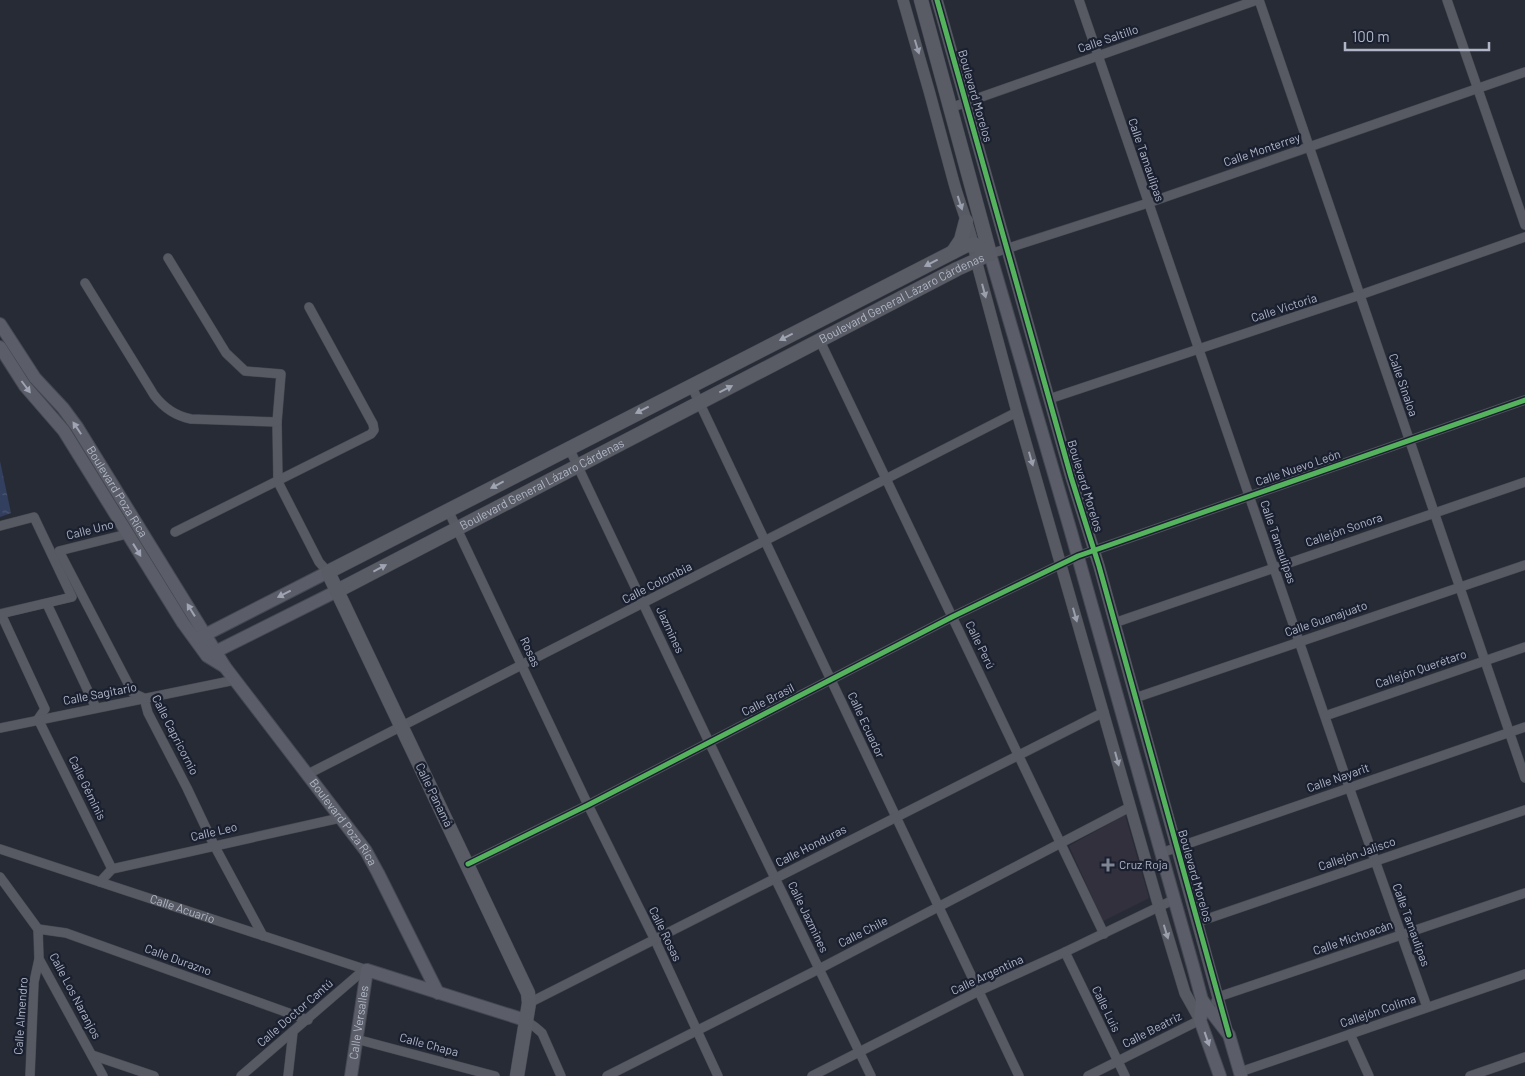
<svg xmlns="http://www.w3.org/2000/svg" width="1525" height="1076" font-family="Barlow,sans-serif">
<style>
.medical{fill:#33303e}
.water{fill:url(#water-ripples)}
.lines{fill:none;stroke-linecap:round;stroke-linejoin:round}
.minor-casing{stroke:#44484f;stroke-width:10}
.tertiary-casing{stroke:#44484f;stroke-width:12}
.secondary-casing{stroke:#444852;stroke-width:14}
.primary-casing{stroke:#444852;stroke-width:15}
.minor{stroke:#575a63;stroke-width:9}
.tertiary{stroke:#575a63;stroke-width:11}
.secondary{stroke:#5b5e68;stroke-width:12}
.primary{stroke:#595c65;stroke-width:14}
.cycleway-casing{stroke:#1a2030;stroke-width:8}
.cycleway{stroke:#56b35d;stroke-width:5}
.oneway{fill:#9a9fae}
.oneway2{fill:#9fa4b3}
.oneway3{fill:#9fa4b4}
.poi-dot{fill:#808594;stroke:#1a2030;stroke-width:2}
.labels{text-anchor:middle;stroke-width:4.5;stroke-linejoin:round;paint-order:stroke}
.street-label{font-size:12px;fill:#b0b6c7;stroke:#1a2030}
.poi-label{font-size:12px;fill:#b0b6c7;stroke:#1a2030;text-anchor:start}
</style>
<defs>
<pattern id="water-ripples" width="26" height="14" patternUnits="userSpaceOnUse" patternTransform="scale(1.25)"><rect width="26" height="14" fill="#333f5f"/><path d="M2 4q2-2 4 0t4 0M15 11q2-2 4 0t4 0" fill="none" stroke="#4e5874"/></pattern>
</defs>
<rect width="100%" height="100%" fill="#272b35"/>
<path class="medical" d="M 1125,815 L 1149,898 L 1103,921 L 1069,846 Z"/>
<path class="water" d="M 0,461 L 11,513 L 0,517 Z"/>
<g class="lines">
<g class="minor-casing">
<g id="minor">
<path d="M 1079,0 L 1349,787 L 1427,1007"/>
<path d="M 1259,0 L 1525,778"/>
<path d="M 1447,0 L 1525,225"/>
<path d="M 950,108 L 1257,0"/>
<path d="M 990,254 L 1148,203 L 1525,72"/>
<path d="M 168,258 L 226,353 L 245,371 L 281,374 L 277,422 L 278,482 L 319,562 L 328,572"/>
<path d="M 85,283 L 154,395 C 163,407 176,416 191,419 L 277,422"/>
<path d="M 820,341 L 1104,934"/>
<path d="M 691,385 L 1019,1076"/>
<path d="M 1049,399 L 1360,295 L 1525,237"/>
<path d="M 569,448 L 709,742 L 871,1076"/>
<path d="M 448,510 L 588,805 L 655,940 L 718,1076"/>
<path d="M 0,526 L 34,517 L 72,597 L 0,614"/>
<path d="M 175,532 L 371,434 L 374,430 L 373,424 L 309,307"/>
<path d="M 127,534 L 59,551 L 133,693 L 144,698 L 148,713 L 187,788 L 214,845 L 263,936"/>
<path d="M 47,604 L 96,708"/>
<path d="M 1,614 L 45,709 L 38,719 L 112,869"/>
<path d="M 1114,623 L 1525,482"/>
<path d="M 1135,698 L 1525,565"/>
<path d="M 1325,716 L 1525,647"/>
<path d="M 0,728 L 235,680"/>
<path d="M 308,774 L 1017,412"/>
<path id="s1" d="M 0,849 L 367,970"/>
<path d="M 1161,853 L 1525,727"/>
<path d="M 468,864 L 588,805 L 952,617 L 1078,556 L 1525,400"/>
<path d="M 0,877 L 38,929 L 39,959 L 103,1076"/>
<path d="M 100,882 L 112,869 L 340,818"/>
<path d="M 1198,922 L 1525,810"/>
<path d="M 38,929 L 66,933 L 308,1020"/>
<path d="M 1065,952 L 1125,1076"/>
<path d="M 1216,1001 L 1218,997 L 1525,893"/>
<path d="M 529,1003 L 1104,712"/>
<path d="M 525,1020 L 535,1027 L 542,1033 L 561,1076"/>
<path d="M 1350,1034 L 1369,1076"/>
<path d="M 356,1039 L 495,1076"/>
<path d="M 92,1055 L 154,1076"/>
<path d="M 1240,1072 L 1525,974"/>
<path d="M 30,1076 L 34,982 L 39,959"/>
<path d="M 241,1076 L 365,969"/>
<path d="M 288,1076 L 293,1032"/>
<path d="M 607,1076 L 819,969 L 1130,807"/>
<path d="M 812,1076 L 979,991 L 1065,952 L 1173,900"/>
<path d="M 1088,1076 L 1200,1020 L 1203,1017"/>
<path d="M 1470,1076 L 1525,1057"/>
</g>
</g>
<g class="tertiary-casing">
<g id="tertiary">
<path d="M 903,0 C 921,61 938,122 954,183 C 961,209 973,233 976,260 L 1017,412 L 1159,907 L 1185,993 L 1200,1020"/>
<path d="M 937,0 L 1071,477 L 1099,566 L 1228,1034"/>
</g>
</g>
<g class="secondary-casing">
<g id="secondary">
<path d="M 990,254 L 1071,532 L 1193,966 L 1202,1000 L 1200,1020 L 1220,1076"/>
<path id="s2" d="M 0,324 L 35,378 L 63,408 L 77,427 L 225,667 L 366,851 L 378,873 L 438,993"/>
<path d="M 0,347 L 25,386 L 64,431 L 183,623 L 207,656 L 225,667"/>
<path d="M 199,638 L 328,572"/>
<path d="M 211,654 L 337,591"/>
<path d="M 1202,1000 L 1229,1035 L 1241,1076"/>
<path id="s3" d="M 351,1076 L 367,970 L 525,1020"/>
</g>
</g>
<g class="primary-casing">
<g id="primary">
<path d="M 921,0 L 990,254"/>
<path d="M 953,252 L 961,240 L 966,221"/>
<path id="s4" d="M 337,591 L 957,269 L 990,254"/>
<path d="M 517,1076 L 529,1003 L 528,993 L 328,572 L 965,246 L 974,244 L 990,254"/>
</g>
</g>
<use href="#minor" class="minor"/>
<use href="#tertiary" class="tertiary"/>
<use href="#secondary" class="secondary"/>
<use href="#primary" class="primary"/>
<g class="cycleway-casing">
<g id="cycleway">
<path d="M 937,0 L 1071,477 L 1099,566 L 1229,1035"/>
<path d="M 468,864 L 588,805 L 952,617 L 1078,556 L 1525,400"/>
</g>
</g>
<use href="#cycleway" class="cycleway"/>
</g>
<defs><path id="oneway-solid" d="M-6-.8H1V-3.2L6.5 0L1 3.2V.8H-6Z" transform="scale(1.25)"/></defs>
<g class="oneway">
<use href="#oneway-solid" transform="translate(917 47) rotate(73)"/>
<use href="#oneway-solid" transform="translate(960 203) rotate(72)"/>
<use href="#oneway-solid" transform="translate(984 291) rotate(75)"/>
<use href="#oneway-solid" transform="translate(1031 459) rotate(74)"/>
<use href="#oneway-solid" transform="translate(1075 615) rotate(74)"/>
<use href="#oneway-solid" transform="translate(1117 759) rotate(75)"/>
<use href="#oneway-solid" transform="translate(1166 932) rotate(73)"/>
</g>
<g class="oneway2">
<use href="#oneway-solid" transform="translate(931 263) rotate(153)"/>
<use href="#oneway-solid" transform="translate(786 337) rotate(153)"/>
<use href="#oneway-solid" transform="translate(726 389) rotate(-27)"/>
<use href="#oneway-solid" transform="translate(642 410) rotate(153)"/>
<use href="#oneway-solid" transform="translate(497 485) rotate(152)"/>
<use href="#oneway-solid" transform="translate(380 568) rotate(-28)"/>
</g>
<g class="oneway3">
<use href="#oneway-solid" transform="translate(26 387) rotate(53)"/>
<use href="#oneway-solid" transform="translate(77 428) rotate(-124)"/>
<use href="#oneway-solid" transform="translate(137 550) rotate(58)"/>
<use href="#oneway-solid" transform="translate(284 594) rotate(153)"/>
<use href="#oneway-solid" transform="translate(191 610) rotate(-122)"/>
<use href="#oneway-solid" transform="translate(1207 1039) rotate(71)"/>
</g>
<path class="poi-dot" d="M1105.5 857.5h5v5h5v5h-5v5h-5v-5h-5v-5h5z"/>
<g class="labels">
<g class="street-label">
<text transform="translate(1108 39) rotate(-19)" y="4">Calle Saltillo</text>
<text transform="translate(975 96) rotate(74)" y="4">Boulevard Morelos</text>
<text transform="translate(1262 150) rotate(-19)" y="4">Calle Monterrey</text>
<text transform="translate(1146 160) rotate(71)" y="4">Calle Tamaulipas</text>
<text dy="4" stroke="none"><textPath href="#s4" startOffset="636">Boulevard General Lázaro Cárdenas</textPath></text>
<text transform="translate(1284 308) rotate(-18)" y="4">Calle Victoria</text>
<text transform="translate(1403 385) rotate(71)" y="4">Calle Sinaloa</text>
<text transform="translate(1298 468) rotate(-19)" y="4">Calle Nuevo León</text>
<text dy="4" stroke="none"><textPath href="#s4" startOffset="231">Boulevard General Lázaro Cárdenas</textPath></text>
<text transform="translate(1085 486) rotate(73)" y="4">Boulevard Morelos</text>
<text dy="4" stroke="none"><textPath href="#s2" startOffset="205">Boulevard Poza Rica</textPath></text>
<text transform="translate(90 530) rotate(-14)" y="4">Calle Uno</text>
<text transform="translate(1344 530) rotate(-19)" y="4">Callejón Sonora</text>
<text transform="translate(1278 542) rotate(71)" y="4">Calle Tamaulipas</text>
<text transform="translate(657 583) rotate(-27)" y="4">Calle Colombia</text>
<text transform="translate(1326 619) rotate(-19)" y="4">Calle Guanajuato</text>
<text transform="translate(670 630) rotate(65)" y="4">Jazmines</text>
<text transform="translate(980 645) rotate(64)" y="4">Calle Perú</text>
<text transform="translate(530 652) rotate(65)" y="4">Rosas</text>
<text transform="translate(1421 669) rotate(-19)" y="4">Callejón Querétaro</text>
<text transform="translate(100 694) rotate(-11)" y="4">Calle Sagitario</text>
<text transform="translate(768 700) rotate(-27)" y="4">Calle Brasil</text>
<text transform="translate(866 725) rotate(65)" y="4">Calle Ecuador</text>
<text transform="translate(175 735) rotate(63)" y="4">Calle Capricornio</text>
<text transform="translate(1338 778) rotate(-19)" y="4">Calle Nayarit</text>
<text transform="translate(87 788) rotate(64)" y="4">Calle Géminis</text>
<text transform="translate(434 795) rotate(64)" y="4">Calle Panamá</text>
<text dy="4" stroke="none"><textPath href="#s2" startOffset="606">Boulevard Poza Rica</textPath></text>
<text transform="translate(214 832) rotate(-13)" y="4">Calle Leo</text>
<text transform="translate(811 846) rotate(-27)" y="4">Calle Honduras</text>
<text transform="translate(1357 854) rotate(-19)" y="4">Callejón Jalisco</text>
<text transform="translate(1195 876) rotate(74)" y="4">Boulevard Morelos</text>
<text dy="4" stroke="none"><textPath href="#s1" startOffset="192">Calle Acuario</textPath></text>
<text transform="translate(808 917) rotate(64)" y="4">Calle Jazmines</text>
<text transform="translate(1411 925) rotate(70)" y="4">Calle Tamaulipas</text>
<text transform="translate(863 932) rotate(-27)" y="4">Calle Chile</text>
<text transform="translate(665 934) rotate(64)" y="4">Calle Rosas</text>
<text transform="translate(1353 938) rotate(-19)" y="4">Calle Michoacán</text>
<text transform="translate(178 960) rotate(20)" y="4">Calle Durazno</text>
<text transform="translate(987 975) rotate(-25)" y="4">Calle Argentina</text>
<text transform="translate(75 996) rotate(62)" y="4">Calle Los Naranjos</text>
<text transform="translate(1106 1009) rotate(64)" y="4">Calle Luis</text>
<text transform="translate(1378 1011) rotate(-19)" y="4">Callejón Colima</text>
<text transform="translate(295 1013) rotate(-41)" y="4">Calle Doctor Cantú</text>
<text transform="translate(21 1016) rotate(-86)" y="4">Calle Almendro</text>
<text dy="4" stroke="none"><textPath href="#s3" startOffset="54">Calle Versalles</textPath></text>
<text transform="translate(1152 1030) rotate(-27)" y="4">Calle Beatriz</text>
<text transform="translate(429 1045) rotate(15)" y="4">Calle Chapa</text>
</g>
<g class="poi-label">
<text x="1119" y="869">Cruz Roja</text>
</g>
</g>
<path d="M1345 42v8h144v-8" fill="none" stroke="#b0b6c7" stroke-width="2.5"/>
<text x="1352" y="42" font-size="15" fill="#b0b6c7" stroke="#1a2030" stroke-width="4" paint-order="stroke">100 m</text>
</svg>
